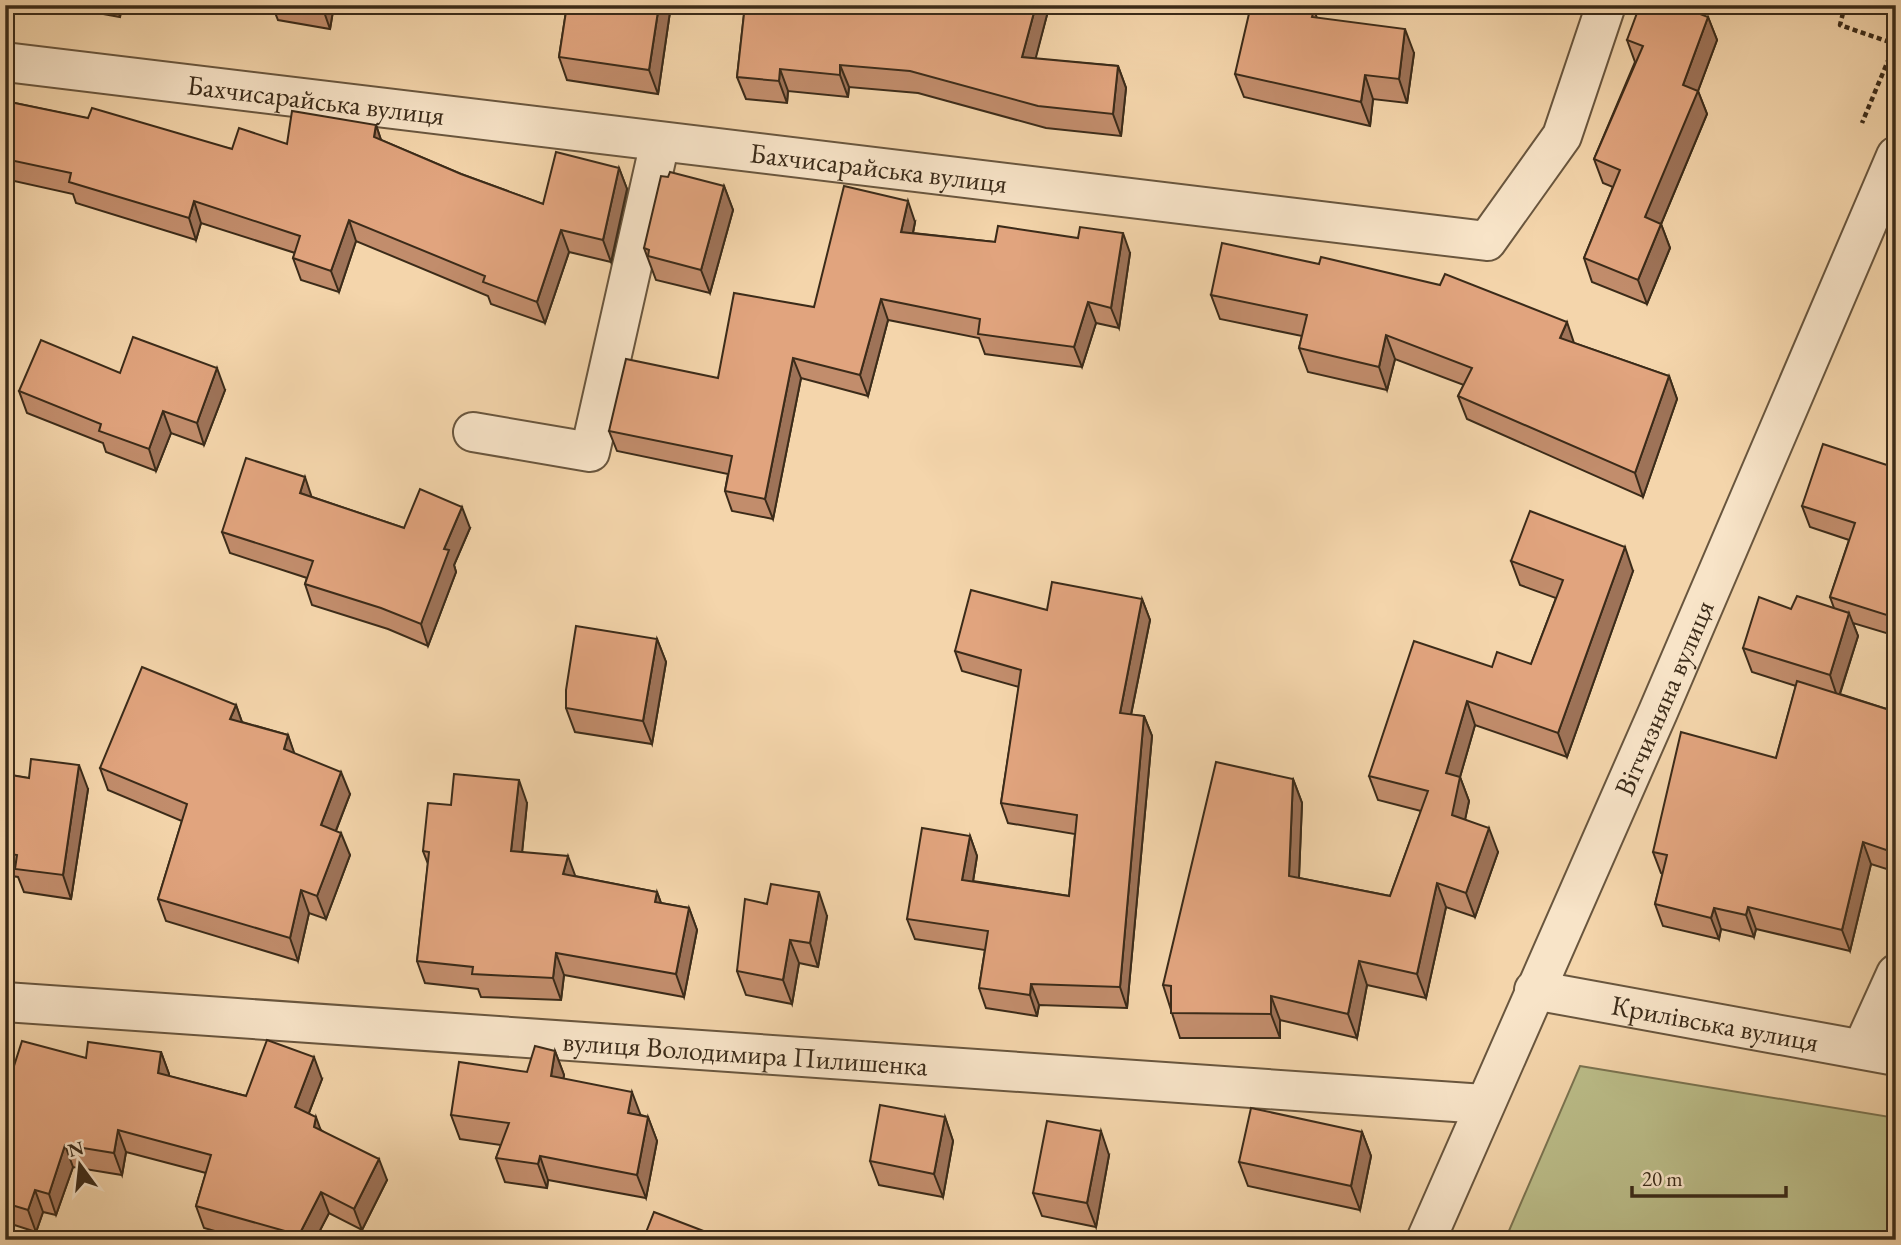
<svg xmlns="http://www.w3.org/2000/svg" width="1901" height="1245" font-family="'EB Garamond',serif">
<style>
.green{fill:#bbbd89;stroke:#7b7451;stroke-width:2}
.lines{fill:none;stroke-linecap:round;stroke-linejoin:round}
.minor-casing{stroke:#69563e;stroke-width:42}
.path{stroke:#3b2b19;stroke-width:4.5;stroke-dasharray:5 3.5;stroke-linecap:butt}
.minor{stroke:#f8e4c8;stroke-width:38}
.wall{fill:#c28d6c;stroke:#3b2b19;stroke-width:2}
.shaded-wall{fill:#9e7358;stroke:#3b2b19;stroke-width:2}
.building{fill:#e1a47e;stroke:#3b2b19;stroke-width:2}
.labels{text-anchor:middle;stroke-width:5;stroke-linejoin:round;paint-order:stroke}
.street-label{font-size:28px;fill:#3b2b19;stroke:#f8e4c8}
</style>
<rect width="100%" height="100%" fill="#f4d5ab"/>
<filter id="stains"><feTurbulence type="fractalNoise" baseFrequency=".00286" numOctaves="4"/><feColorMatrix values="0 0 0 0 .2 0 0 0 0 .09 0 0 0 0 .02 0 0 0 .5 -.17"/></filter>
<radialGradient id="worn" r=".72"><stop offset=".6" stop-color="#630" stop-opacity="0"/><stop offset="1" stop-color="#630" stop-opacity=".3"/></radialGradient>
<path class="green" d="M 1580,1066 L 1896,1118 L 1896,1240 L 1505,1240 Z"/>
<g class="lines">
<g class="minor-casing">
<g id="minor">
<path id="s1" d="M 5,62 L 1487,241 L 1562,136 L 1606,5"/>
<path d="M 473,432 L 590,452 L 660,142"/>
<path id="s2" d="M 1534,990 L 1896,1056"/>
<path id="s3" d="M 5,1002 L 1484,1104"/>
<path d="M 1862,1049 L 1896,974"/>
<path id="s4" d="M 1426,1240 L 1658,712 L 1896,156"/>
</g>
</g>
<path class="path" d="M 1845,5 L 1840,25 L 1895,44 L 1862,123"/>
<use href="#minor" class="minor"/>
</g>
<g class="wall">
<path d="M 54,5 L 122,5 L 120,17 Z"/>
<path d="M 272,5 L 334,5 L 330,29 L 278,20 Z"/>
<path d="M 567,5 L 671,5 L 658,94 L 567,80 L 559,57 Z"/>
<path d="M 745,5 L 1046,5 L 1048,11 L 1035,59 L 1118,66 L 1126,88 L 1121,136 L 1046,128 L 918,93 L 849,87 L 848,97 L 788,91 L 787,103 L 746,99 L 737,77 Z"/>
<path d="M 1314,10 L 1317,18 L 1414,53 L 1407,103 L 1373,99 L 1370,126 L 1244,97 L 1235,74 Z"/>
<path d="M 1708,17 L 1717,40 L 1698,91 L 1707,114 L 1661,224 L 1670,248 L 1647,304 L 1592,282 L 1584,258 L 1613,187 L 1603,183 L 1594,159 L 1635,62 L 1627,40 Z"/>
<path d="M 5,101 L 232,149 L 287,144 L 376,125 L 381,140 L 461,174 L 543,204 L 619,168 L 627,189 L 611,262 L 569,252 L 545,323 L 491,304 L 488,296 L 356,241 L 339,292 L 301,280 L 293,258 L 295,253 L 201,223 L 196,240 L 76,203 L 73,194 L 5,179 Z"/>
<path d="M 724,186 L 733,210 L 710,293 L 656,280 L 644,248 Z"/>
<path d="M 915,222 L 913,233 L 995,242 L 1130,253 L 1119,328 L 1096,323 L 1082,367 L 985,354 L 979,338 L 888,320 L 868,396 L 801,378 L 773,519 L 732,511 L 725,491 L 728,474 L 617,451 L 609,431 L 718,378 L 814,307 Z"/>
<path d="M 1211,295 L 1574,343 L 1669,376 L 1677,399 L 1643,497 L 1467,419 L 1458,396 L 1464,385 L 1395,359 L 1387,390 L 1308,372 L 1299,348 L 1302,336 L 1220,319 Z"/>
<path d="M 120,373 L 225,390 L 204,445 L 171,433 L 156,471 L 106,452 L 103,443 L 27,413 L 19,391 Z"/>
<path d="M 1896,468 L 1896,636 L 1853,623 L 1858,636 L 1840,694 L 1896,712 L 1896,872 L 1871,864 L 1850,951 L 1756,929 L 1754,937 L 1721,929 L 1719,939 L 1663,926 L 1655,904 L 1663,874 L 1661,873 L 1653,852 L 1776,758 L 1796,686 L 1752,672 L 1743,648 L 1791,609 L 1834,608 L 1830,597 L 1849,540 L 1810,527 L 1802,506 Z"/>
<path d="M 312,497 L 404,528 L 470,528 L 454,565 L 456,572 L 428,646 L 388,629 L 312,605 L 305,584 L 307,578 L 230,553 L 222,532 Z"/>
<path d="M 1511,561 L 1633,571 L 1567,757 L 1475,725 L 1460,777 L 1469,801 L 1465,819 L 1498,852 L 1475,917 L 1446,907 L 1426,998 L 1367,985 L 1357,1038 L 1280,1020 L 1280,1038 L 1180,1038 L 1163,985 L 1293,779 L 1302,803 L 1299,878 L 1390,896 L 1421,811 L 1378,800 L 1369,776 L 1492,667 L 1531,664 L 1556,598 L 1520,585 Z"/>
<path d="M 1142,599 L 1150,620 L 1131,715 L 1144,716 L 1152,736 L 1127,1008 L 1039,1005 L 1037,1016 L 986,1008 L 979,988 L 985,950 L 915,939 L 907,919 L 970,836 L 977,856 L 973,881 L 1069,896 L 1075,834 L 1008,823 L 1001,803 L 1019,687 L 962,671 L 955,651 L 1047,610 Z"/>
<path d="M 657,639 L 666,662 L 652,744 L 575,732 L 566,708 Z"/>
<path d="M 236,705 L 242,722 L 288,735 L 294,754 L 350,794 L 336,831 L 350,855 L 326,919 L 309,913 L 298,961 L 166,921 L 158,899 L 182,821 L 108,790 L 100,768 Z"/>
<path d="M 5,774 L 88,789 L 71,899 L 24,892 L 18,877 L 5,875 Z"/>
<path d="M 527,803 L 522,852 L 575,876 L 657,892 L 661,903 L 689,908 L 697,930 L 684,997 L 564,975 L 561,1000 L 481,997 L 478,989 L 425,983 L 417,961 L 428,864 L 423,851 L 451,805 Z"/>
<path d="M 767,904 L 827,916 L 818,967 L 799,963 L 792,1004 L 746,995 L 737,971 Z"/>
<path d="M 555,1051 L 564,1075 L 563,1079 L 641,1115 L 648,1117 L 657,1141 L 646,1198 L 548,1180 L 547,1188 L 505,1182 L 496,1158 L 501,1145 L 460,1139 L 451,1115 L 527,1072 Z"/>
<path d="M 161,1052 L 169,1074 L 168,1076 L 246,1096 L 322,1079 L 309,1113 L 321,1130 L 387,1180 L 362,1230 L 329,1213 L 315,1240 L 247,1240 L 204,1228 L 196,1206 L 206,1173 L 126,1152 L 122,1175 L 73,1167 L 56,1215 L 43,1212 L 36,1232 L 5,1222 L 5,1094 L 86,1058 Z"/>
<path d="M 945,1117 L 953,1141 L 943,1197 L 879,1185 L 870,1161 Z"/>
<path d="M 1362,1132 L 1371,1156 L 1360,1210 L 1248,1186 L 1239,1162 Z"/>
<path d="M 1109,1155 L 1096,1227 L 1042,1216 L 1033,1193 Z"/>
</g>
<g class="shaded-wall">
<path d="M 116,5 L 122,5 L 120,17 Z"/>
<path d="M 334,5 L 330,29 L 322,6 Z"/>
<path d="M 659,5 L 671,5 L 658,94 L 649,70 Z"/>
<path d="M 1036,5 L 1046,5 L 1048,11 L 1030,80 L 1022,57 Z"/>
<path d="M 1708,17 L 1717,40 L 1698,91 L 1707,114 L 1654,241 L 1645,217 L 1683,85 Z"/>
<path d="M 1405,29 L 1414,53 L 1407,103 L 1399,79 Z"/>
<path d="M 840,65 L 849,87 L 848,97 L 840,75 Z"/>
<path d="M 1118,66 L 1126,88 L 1121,136 L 1113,114 Z"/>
<path d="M 780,69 L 788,91 L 787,103 L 779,81 Z"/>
<path d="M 1365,75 L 1373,99 L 1370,126 L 1361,102 Z"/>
<path d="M 376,125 L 383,146 L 374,137 Z"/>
<path d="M 619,168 L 627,189 L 611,262 L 603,240 Z"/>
<path d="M 724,186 L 733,210 L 710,293 L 701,270 Z"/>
<path d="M 194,201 L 201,223 L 196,240 L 189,218 Z"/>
<path d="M 908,201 L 915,222 L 909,252 L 901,232 Z"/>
<path d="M 349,220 L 356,241 L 339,292 L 331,271 Z"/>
<path d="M 1661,224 L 1670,248 L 1647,304 L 1638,280 Z"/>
<path d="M 561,230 L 569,252 L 545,323 L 537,302 Z"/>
<path d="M 1123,233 L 1130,253 L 1119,328 L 1111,308 Z"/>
<path d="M 881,299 L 888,320 L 868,396 L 860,375 Z"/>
<path d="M 1088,302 L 1096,323 L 1082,367 L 1074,347 Z"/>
<path d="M 1567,322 L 1575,346 L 1560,338 Z"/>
<path d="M 1386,335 L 1395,359 L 1387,390 L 1379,367 Z"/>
<path d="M 793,358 L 801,378 L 773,519 L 765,499 Z"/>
<path d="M 217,368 L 225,390 L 204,445 L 197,423 Z"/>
<path d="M 1669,376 L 1677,399 L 1643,497 L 1635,473 Z"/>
<path d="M 163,411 L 171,433 L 156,471 L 149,449 Z"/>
<path d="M 305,477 L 312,498 L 300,493 Z"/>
<path d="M 462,507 L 470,528 L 454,565 L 456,572 L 428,646 L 421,624 L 444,549 Z"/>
<path d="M 1625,547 L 1633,571 L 1567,757 L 1558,733 Z"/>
<path d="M 1142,599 L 1150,620 L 1127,734 L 1120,713 Z"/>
<path d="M 1849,613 L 1858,636 L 1838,699 L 1830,675 Z"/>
<path d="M 657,639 L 666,662 L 652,744 L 643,721 Z"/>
<path d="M 1467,701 L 1475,725 L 1460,777 L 1469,801 L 1461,839 L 1452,815 L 1446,773 Z"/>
<path d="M 236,705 L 244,728 L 230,719 Z"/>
<path d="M 1144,716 L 1152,736 L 1127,1008 L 1120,987 Z"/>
<path d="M 288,735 L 296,758 L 284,749 Z"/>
<path d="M 79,765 L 88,789 L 71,899 L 63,875 Z"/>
<path d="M 341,772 L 350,794 L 329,848 L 321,825 Z"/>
<path d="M 1293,779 L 1302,803 L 1298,900 L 1289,876 Z"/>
<path d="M 519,780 L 527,803 L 520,873 L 511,851 Z"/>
<path d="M 1489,828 L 1498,852 L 1475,917 L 1466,893 Z"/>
<path d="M 341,833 L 350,855 L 326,919 L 317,896 Z"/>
<path d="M 970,836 L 977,856 L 970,900 L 962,880 Z"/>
<path d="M 1863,842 L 1871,864 L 1850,951 L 1842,930 Z"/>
<path d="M 568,856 L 576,878 L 563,874 Z"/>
<path d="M 1437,883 L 1446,907 L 1426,998 L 1417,974 Z"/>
<path d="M 301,890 L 309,913 L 298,961 L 290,938 Z"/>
<path d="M 657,892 L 665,914 L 655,902 Z"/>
<path d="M 819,892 L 827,916 L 818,967 L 810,943 Z"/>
<path d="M 1748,907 L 1756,929 L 1754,937 L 1746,915 Z"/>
<path d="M 689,908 L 697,930 L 684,997 L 676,974 Z"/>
<path d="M 1714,908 L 1721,929 L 1719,939 L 1711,918 Z"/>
<path d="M 790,940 L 799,963 L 792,1004 L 783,980 Z"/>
<path d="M 556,953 L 564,975 L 561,1000 L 553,978 Z"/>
<path d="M 1359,961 L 1367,985 L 1357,1038 L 1348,1014 Z"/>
<path d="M 1031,984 L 1039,1005 L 1037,1016 L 1030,995 Z"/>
<path d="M 1271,996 L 1280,1020 L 1280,1038 L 1271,1014 Z"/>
<path d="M 555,1051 L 564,1075 L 560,1100 L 551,1076 Z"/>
<path d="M 161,1052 L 169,1074 L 166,1095 L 158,1073 Z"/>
<path d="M 314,1057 L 322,1079 L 303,1128 L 295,1107 Z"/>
<path d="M 632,1092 L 641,1116 L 628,1113 Z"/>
<path d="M 316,1117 L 324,1139 L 314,1127 Z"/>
<path d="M 648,1117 L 657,1141 L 646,1198 L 637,1175 Z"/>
<path d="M 945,1117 L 953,1141 L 943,1197 L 934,1174 Z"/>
<path d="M 118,1130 L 126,1152 L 122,1175 L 114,1153 Z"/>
<path d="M 1101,1131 L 1109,1155 L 1096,1227 L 1087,1203 Z"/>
<path d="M 1362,1132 L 1371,1156 L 1360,1210 L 1351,1186 Z"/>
<path d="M 65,1145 L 73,1167 L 56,1215 L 49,1194 Z"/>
<path d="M 540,1156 L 548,1180 L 547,1188 L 538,1164 Z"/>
<path d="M 379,1159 L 387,1180 L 362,1230 L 354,1209 Z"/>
<path d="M 35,1190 L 43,1212 L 36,1232 L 28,1210 Z"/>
<path d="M 321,1192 L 329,1213 L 315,1240 L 300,1240 L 299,1235 Z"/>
</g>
<g class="building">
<path d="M 567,5 L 659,5 L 649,70 L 559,57 Z"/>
<path d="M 745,5 L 1036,5 L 1022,57 L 1118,66 L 1113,114 L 1038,106 L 910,71 L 840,65 L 840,75 L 780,69 L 779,81 L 737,77 Z"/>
<path d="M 1251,5 L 1295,5 L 1314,10 L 1312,17 L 1405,29 L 1399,79 L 1365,75 L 1361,102 L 1235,74 Z"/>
<path d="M 1640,5 L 1677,5 L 1708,17 L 1683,85 L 1698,91 L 1645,217 L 1661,224 L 1638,280 L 1584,258 L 1620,170 L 1594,159 L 1643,46 L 1627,40 Z"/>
<path d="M 5,101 L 88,118 L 92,108 L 232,149 L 239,128 L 287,144 L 292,111 L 376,125 L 374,137 L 461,174 L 543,204 L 556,152 L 619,168 L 603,240 L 561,230 L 537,302 L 483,282 L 485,276 L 349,220 L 331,271 L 293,258 L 300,236 L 194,201 L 189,218 L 69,182 L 71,173 L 5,159 Z"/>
<path d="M 670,172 L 724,186 L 701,270 L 648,256 L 649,250 L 644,248 L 661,176 L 668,177 Z"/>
<path d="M 844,186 L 908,201 L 901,232 L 995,242 L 998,226 L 1078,238 L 1080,227 L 1123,233 L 1111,308 L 1088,302 L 1074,347 L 978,334 L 980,319 L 881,299 L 860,375 L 793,358 L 765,499 L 725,491 L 732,456 L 609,431 L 626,359 L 718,378 L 734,293 L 814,307 Z"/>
<path d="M 1222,243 L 1319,264 L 1321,257 L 1440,285 L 1445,274 L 1567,322 L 1560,338 L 1669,376 L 1635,473 L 1458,396 L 1472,368 L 1386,335 L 1379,367 L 1299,348 L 1307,315 L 1211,295 Z"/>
<path d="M 133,337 L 217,368 L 197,423 L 163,411 L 149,449 L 99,431 L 101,424 L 19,391 L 41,340 L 120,373 Z"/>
<path d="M 1823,444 L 1896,468 L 1896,618 L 1830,597 L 1855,523 L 1802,506 Z"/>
<path d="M 246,458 L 305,477 L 300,493 L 404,528 L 420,489 L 462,507 L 444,549 L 449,550 L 421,624 L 381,608 L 305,584 L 313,561 L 222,532 Z"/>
<path d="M 1530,511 L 1625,547 L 1558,733 L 1467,701 L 1446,773 L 1460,777 L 1452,815 L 1489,828 L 1466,893 L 1437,883 L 1417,974 L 1359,961 L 1348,1014 L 1271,996 L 1271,1014 L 1171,1013 L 1171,986 L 1163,985 L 1216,762 L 1293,779 L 1289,876 L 1390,896 L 1428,791 L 1369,776 L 1414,641 L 1492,667 L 1497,652 L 1531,664 L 1563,580 L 1511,561 Z"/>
<path d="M 1052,582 L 1142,599 L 1120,713 L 1144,716 L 1120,987 L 1031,984 L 1030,995 L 979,988 L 988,931 L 907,919 L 922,828 L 970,836 L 962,880 L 1069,896 L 1077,815 L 1001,803 L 1021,670 L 955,651 L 971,590 L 1047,610 Z"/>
<path d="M 1797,596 L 1849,613 L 1830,675 L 1743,648 L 1759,597 L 1791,609 Z"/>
<path d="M 576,626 L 657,639 L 643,721 L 566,708 L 566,690 Z"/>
<path d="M 142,667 L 236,705 L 230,719 L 288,735 L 284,749 L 341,772 L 321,825 L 341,833 L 317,896 L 301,890 L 290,938 L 158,899 L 187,804 L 100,768 Z"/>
<path d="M 1797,681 L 1896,712 L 1896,850 L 1895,853 L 1863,842 L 1842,930 L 1748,907 L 1746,915 L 1714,908 L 1711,918 L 1655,904 L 1667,855 L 1653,852 L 1681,732 L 1776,758 Z"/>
<path d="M 31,759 L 79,765 L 63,875 L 15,869 L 17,855 L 5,853 L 5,774 L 29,778 Z"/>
<path d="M 454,774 L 519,780 L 511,851 L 568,856 L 563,874 L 657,892 L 655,902 L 689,908 L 676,974 L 556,953 L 553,978 L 472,974 L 473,967 L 417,961 L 429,852 L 423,851 L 428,803 L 451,805 Z"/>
<path d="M 771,884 L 819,892 L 810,943 L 790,940 L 783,980 L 737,971 L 745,899 L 767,904 Z"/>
<path d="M 267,1040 L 314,1057 L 295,1107 L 316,1117 L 314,1127 L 379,1159 L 354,1209 L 321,1192 L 299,1235 L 196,1206 L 211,1155 L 118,1130 L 114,1153 L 65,1145 L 49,1194 L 35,1190 L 28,1210 L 5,1203 L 5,1094 L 22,1041 L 86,1058 L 88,1042 L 161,1052 L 158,1073 L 246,1096 Z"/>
<path d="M 535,1046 L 555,1051 L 551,1076 L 632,1092 L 628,1113 L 648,1117 L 637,1175 L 540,1156 L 538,1164 L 496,1158 L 509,1123 L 451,1115 L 459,1062 L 527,1072 Z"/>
<path d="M 880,1105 L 945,1117 L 934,1174 L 870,1161 Z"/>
<path d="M 1251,1108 L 1362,1132 L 1351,1186 L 1239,1162 Z"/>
<path d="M 1047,1121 L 1101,1131 L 1087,1203 L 1033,1193 Z"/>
<path d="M 654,1212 L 727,1240 L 643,1240 Z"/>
</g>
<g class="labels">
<g class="street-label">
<text dy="10" stroke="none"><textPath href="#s1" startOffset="313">Бахчисарайська вулиця</textPath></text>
<text dy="10" stroke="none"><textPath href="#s1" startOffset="880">Бахчисарайська вулиця</textPath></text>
<text dy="10" stroke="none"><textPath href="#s4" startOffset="592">Вітчизняна вулиця</textPath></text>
<text dy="10" stroke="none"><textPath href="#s2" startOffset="184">Крилівська вулиця</textPath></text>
<text dy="10" stroke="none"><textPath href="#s3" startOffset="742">вулиця Володимира Пилишенка</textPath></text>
</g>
</g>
<rect width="1901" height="1245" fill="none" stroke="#f4d5ab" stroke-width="28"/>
<rect x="7" y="7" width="1887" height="1231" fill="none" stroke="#3b2b19" stroke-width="3.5"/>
<rect x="14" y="14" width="1873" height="1217" fill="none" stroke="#3b2b19" stroke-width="2"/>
<g transform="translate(80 1165) rotate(345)" stroke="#f8e4c8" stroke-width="5" paint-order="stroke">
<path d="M0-5L12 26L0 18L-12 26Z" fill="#3b2b19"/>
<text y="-10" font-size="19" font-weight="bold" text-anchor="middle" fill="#3b2b19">N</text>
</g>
<path d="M1632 1186v10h154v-10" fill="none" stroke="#3b2b19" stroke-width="3.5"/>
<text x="1642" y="1186" font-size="21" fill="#3b2b19" stroke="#f8e4c8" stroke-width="5" paint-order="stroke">20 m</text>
<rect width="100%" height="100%" filter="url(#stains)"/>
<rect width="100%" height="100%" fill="url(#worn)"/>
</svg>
